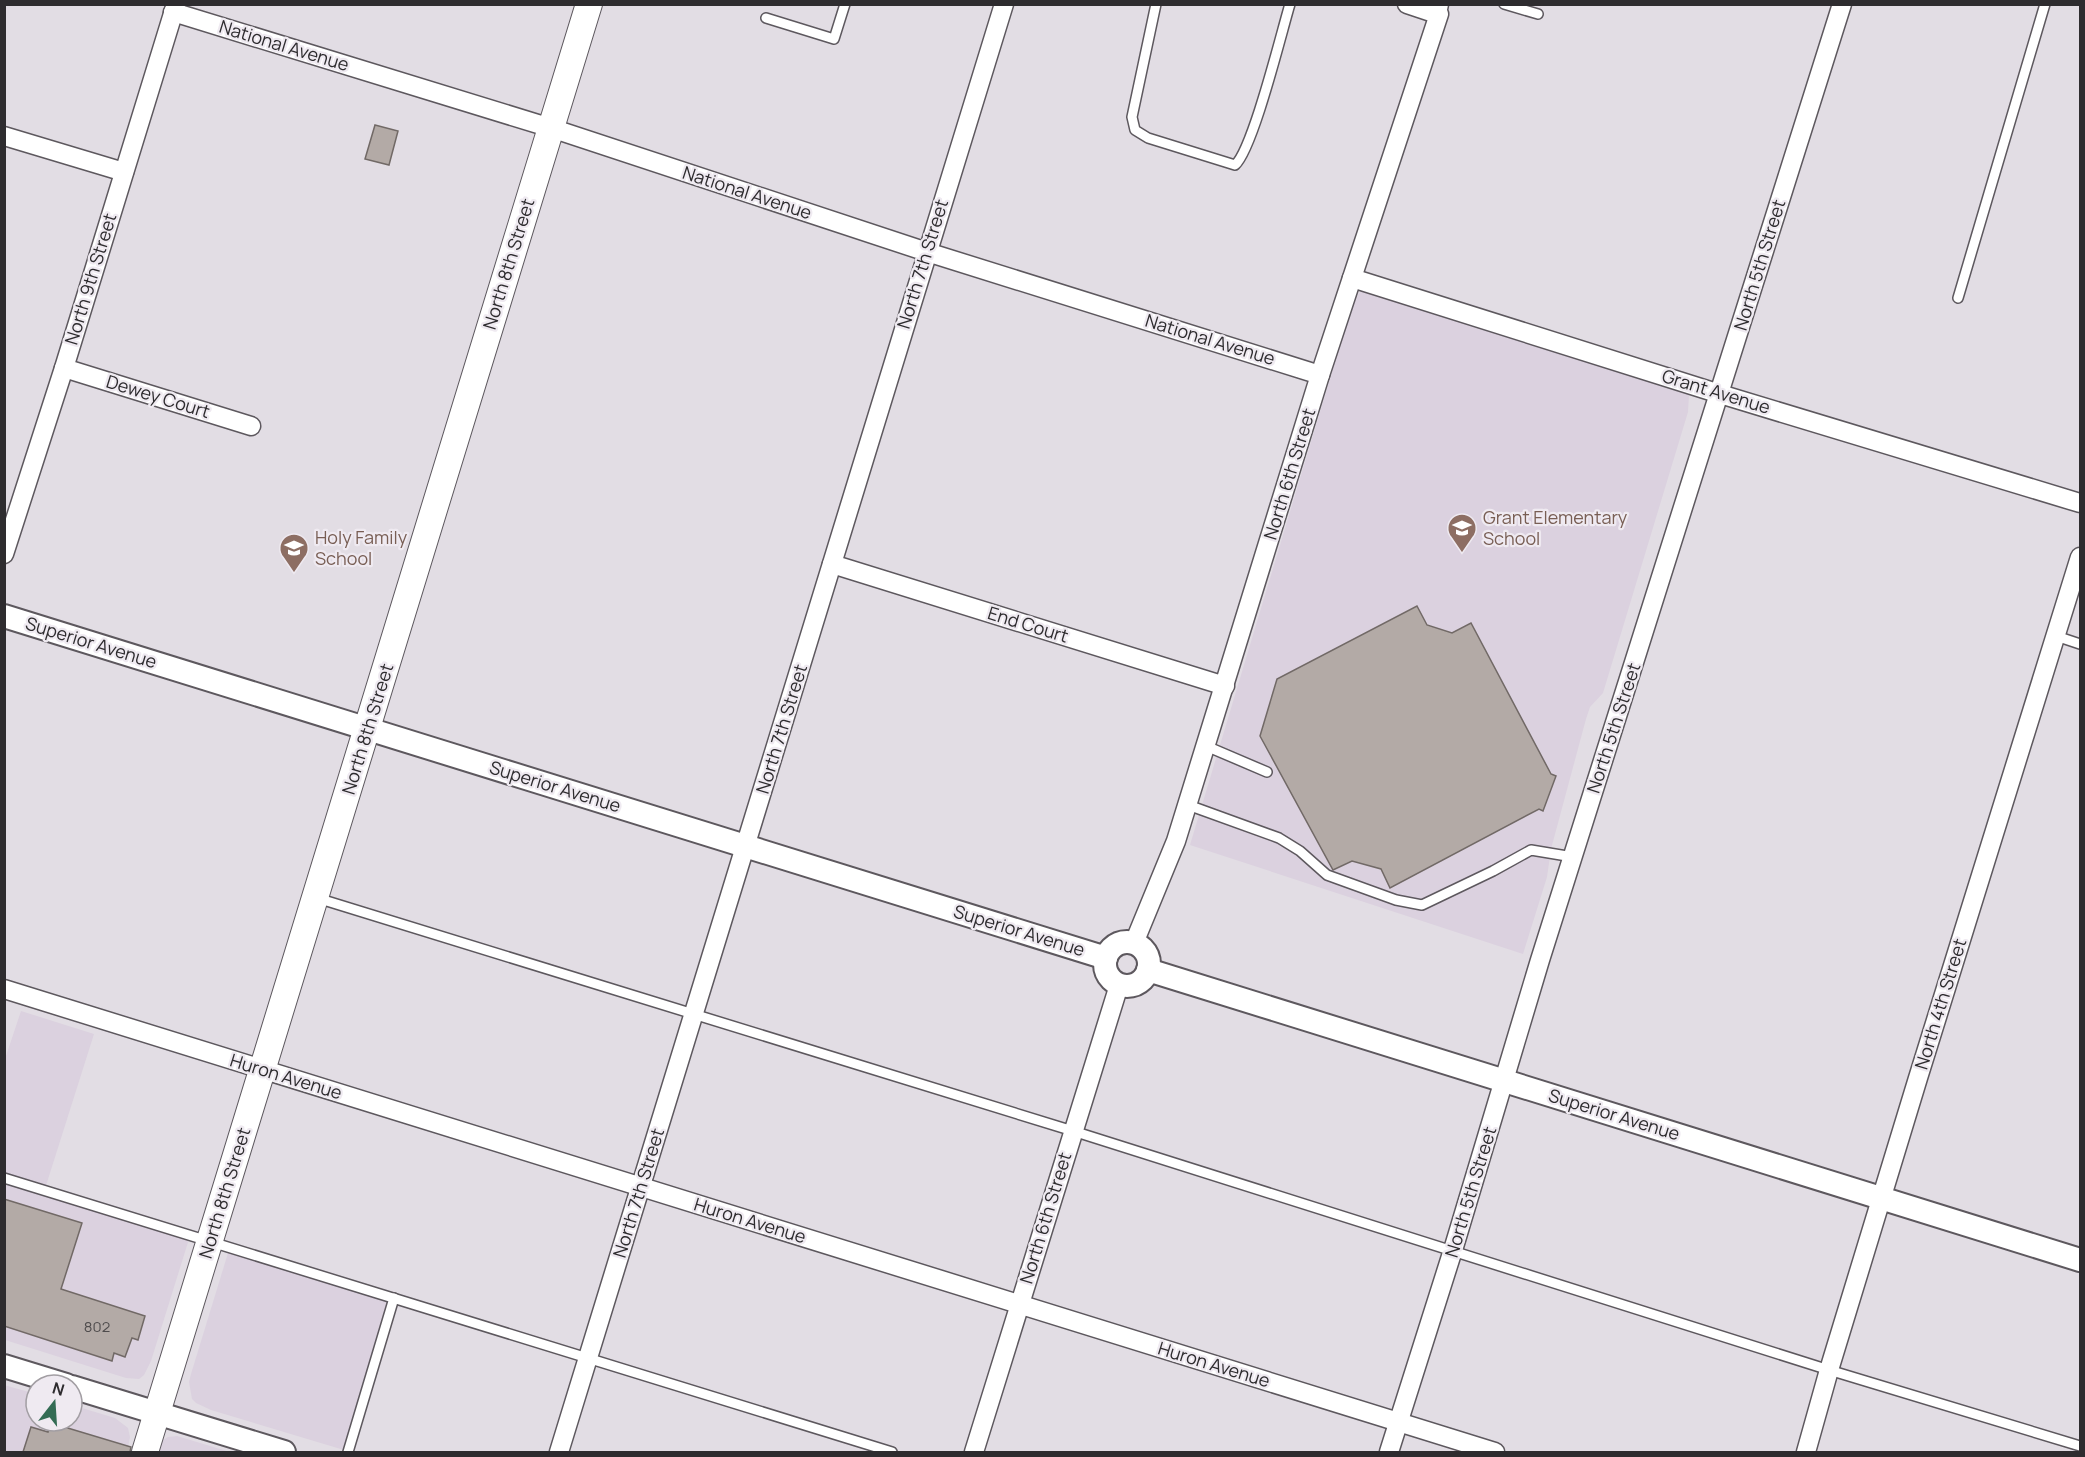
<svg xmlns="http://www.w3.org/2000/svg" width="2085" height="1457" font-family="Manrope,sans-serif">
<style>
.built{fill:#dbd1df}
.building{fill:#b3aaa6;stroke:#716966;stroke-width:1.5}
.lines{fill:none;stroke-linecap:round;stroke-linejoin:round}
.service-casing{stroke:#5d585e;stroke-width:12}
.minor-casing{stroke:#5d585e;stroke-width:21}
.tertiary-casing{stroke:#5d585e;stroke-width:26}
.secondary-casing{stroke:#5d585e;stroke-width:28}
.service{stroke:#fff;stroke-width:9}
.minor{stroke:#fff;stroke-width:18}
.tertiary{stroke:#fff;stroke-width:22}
.secondary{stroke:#fff;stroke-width:26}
.labels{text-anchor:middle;stroke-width:4.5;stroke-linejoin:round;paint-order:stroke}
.number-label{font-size:15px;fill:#4f4c4d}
.street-label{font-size:18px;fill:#2e2c2f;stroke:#efeaf1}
.education-label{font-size:18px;fill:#785e54;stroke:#efeaf1;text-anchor:start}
</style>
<rect width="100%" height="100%" fill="#e2dde4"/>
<g class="built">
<path d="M 1364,290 L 1684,390 L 1689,395 L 1688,412 L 1603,693 L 1590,707 L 1586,719 L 1551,849 L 1547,877 L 1523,954 L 1190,845 L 1350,312 L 1359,293 Z"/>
<path d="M 21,1011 L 94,1034 L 43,1195 L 189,1239 L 151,1361 L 144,1375 L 139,1379 L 126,1378 L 5,1340 L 4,1062 Z"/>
<path d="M 228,1253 L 387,1301 L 344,1450 L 211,1410 L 196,1403 L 192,1399 L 189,1382 L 191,1374 Z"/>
<path d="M 4,1385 L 36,1394 L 36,1421 L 72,1421 L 72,1405 L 115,1418 L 128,1428 L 130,1437 L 128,1447 L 125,1452 L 5,1452 Z"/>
<path d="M 177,1436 L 230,1452 L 156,1452 L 160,1442 L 168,1437 Z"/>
</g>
<g class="building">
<path d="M 375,125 L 398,131 L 389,165 L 365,159 Z"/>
<path d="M 1417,606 L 1427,625 L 1452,633 L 1471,623 L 1551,774 L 1556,776 L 1543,811 L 1539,809 L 1390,888 L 1381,869 L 1352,861 L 1333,870 L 1260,736 L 1277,679 Z"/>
<path d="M 4,1199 L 82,1223 L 61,1289 L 145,1316 L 138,1340 L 132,1338 L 125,1357 L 114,1353 L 112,1361 L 4,1326 Z"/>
<path d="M 51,1423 L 131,1447 L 130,1452 L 23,1452 L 31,1427 L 48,1432 Z"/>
</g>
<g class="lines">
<g class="service-casing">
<g id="service">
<path d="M 1156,4 L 1132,117 L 1135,130 L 1148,138 L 1235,165 C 1253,149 1281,34 1290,4"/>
<path d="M 1504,4 L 1538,14"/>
<path d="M 766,18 L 834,39 L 845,4"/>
<path d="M 1958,298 L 2045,4"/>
<path d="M 2056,636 L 2080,644"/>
<path d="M 1206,746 L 1267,772"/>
<path d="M 1188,805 L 1279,838 L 1300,851 L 1327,875 L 1396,900 L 1422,905 L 1493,871 L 1531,850 L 1573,857"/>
<path d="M 317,898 L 1073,1131 L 1829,1370 L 2080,1446"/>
<path d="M 4,1178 L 892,1452"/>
<path d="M 348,1452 L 394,1298"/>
</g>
</g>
<g class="minor-casing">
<g id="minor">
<path d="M 1407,4 L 1437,14"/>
<path d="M 173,12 L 551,128 L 927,252 L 1320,375"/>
<path d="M 4,136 L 124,172"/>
<path d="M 1352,278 L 1720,394 L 2080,503"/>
<path d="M 64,368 L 251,426"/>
<path d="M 4,554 L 64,368 L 176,4"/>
<path d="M 832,564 L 1225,686"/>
<path d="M 1134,943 L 1176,841 L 1320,375 L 1439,14 L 1437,14 L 1439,4"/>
<path d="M 4,989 L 1495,1452"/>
<path d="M 559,1452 L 1004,4"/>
<path d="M 974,1452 L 1119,985"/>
<path d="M 1389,1452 L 1453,1250 L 1540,960 L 1842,4"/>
<path d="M 1806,1452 L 1829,1370 L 1918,1078 L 2080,557"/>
</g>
</g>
<g class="tertiary-casing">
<g id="tertiary">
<path d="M 4,616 L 1106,958"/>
<circle cx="1127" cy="964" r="22"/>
<path d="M 1148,970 L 2080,1260"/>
<path d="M 4,1366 L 66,1385"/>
<path d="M 72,1387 L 284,1452"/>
</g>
</g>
<g class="secondary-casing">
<path id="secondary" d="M 145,1452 L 589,4"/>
</g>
<use href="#service" class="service"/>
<use href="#minor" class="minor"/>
<use href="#tertiary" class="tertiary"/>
<use href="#secondary" class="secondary"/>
</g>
<defs>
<g id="school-pin" transform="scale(1.5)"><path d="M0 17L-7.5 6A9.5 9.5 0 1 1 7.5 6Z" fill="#8d6e63" stroke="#efeaf1"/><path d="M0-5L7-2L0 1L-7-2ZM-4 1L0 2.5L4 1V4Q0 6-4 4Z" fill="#fff"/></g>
</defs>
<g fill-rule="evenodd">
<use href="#school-pin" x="1462" y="528"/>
<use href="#school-pin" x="294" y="548"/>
</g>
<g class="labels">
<g class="number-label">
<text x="97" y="1332">802</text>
</g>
<g class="street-label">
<text transform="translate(284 46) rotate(17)" y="6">National Avenue</text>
<text transform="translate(747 193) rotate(18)" y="6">National Avenue</text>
<text transform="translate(509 264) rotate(-73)" y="6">North 8th Street</text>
<text transform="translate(923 264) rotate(-73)" y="6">North 7th Street</text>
<text transform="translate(1760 265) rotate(-73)" y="6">North 5th Street</text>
<text transform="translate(91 279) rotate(-73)" y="6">North 9th Street</text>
<text transform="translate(1210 340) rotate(17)" y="6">National Avenue</text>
<text transform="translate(1716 392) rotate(17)" y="6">Grant Avenue</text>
<text transform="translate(158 397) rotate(17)" y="6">Dewey Court</text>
<text transform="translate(1290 474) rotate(-73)" y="6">North 6th Street</text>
<text transform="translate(1028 625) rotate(17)" y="6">End Court</text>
<text transform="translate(91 643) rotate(17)" y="6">Superior Avenue</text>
<text transform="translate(1614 728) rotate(-72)" y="6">North 5th Street</text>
<text transform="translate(368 729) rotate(-73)" y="6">North 8th Street</text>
<text transform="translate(782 729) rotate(-73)" y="6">North 7th Street</text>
<text transform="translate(555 787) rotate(17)" y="6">Superior Avenue</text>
<text transform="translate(1019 931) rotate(17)" y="6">Superior Avenue</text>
<text transform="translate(1941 1004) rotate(-73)" y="6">North 4th Street</text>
<text transform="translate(286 1077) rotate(17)" y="6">Huron Avenue</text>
<text transform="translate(1614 1115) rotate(17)" y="6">Superior Avenue</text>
<text transform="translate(1471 1192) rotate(-73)" y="6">North 5th Street</text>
<text transform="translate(225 1193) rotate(-73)" y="6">North 8th Street</text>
<text transform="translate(639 1193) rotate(-73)" y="6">North 7th Street</text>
<text transform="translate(1046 1218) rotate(-73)" y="6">North 6th Street</text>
<text transform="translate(750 1221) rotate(17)" y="6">Huron Avenue</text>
<text transform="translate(1214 1365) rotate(17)" y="6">Huron Avenue</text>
</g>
<g class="education-label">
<text x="1483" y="524">Grant Elementary<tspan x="1483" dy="21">School</tspan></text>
<text x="315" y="544">Holy Family<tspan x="315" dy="21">School</tspan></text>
</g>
</g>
<rect width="2085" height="1457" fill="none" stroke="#2e2c2f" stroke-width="12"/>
<g transform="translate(54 1403) rotate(17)"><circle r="28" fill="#efeaf1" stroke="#a29ea3" stroke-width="1.5"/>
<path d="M0-4.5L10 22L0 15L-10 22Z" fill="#336c54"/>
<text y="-9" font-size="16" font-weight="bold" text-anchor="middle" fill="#2e2c2f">N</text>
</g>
</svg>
